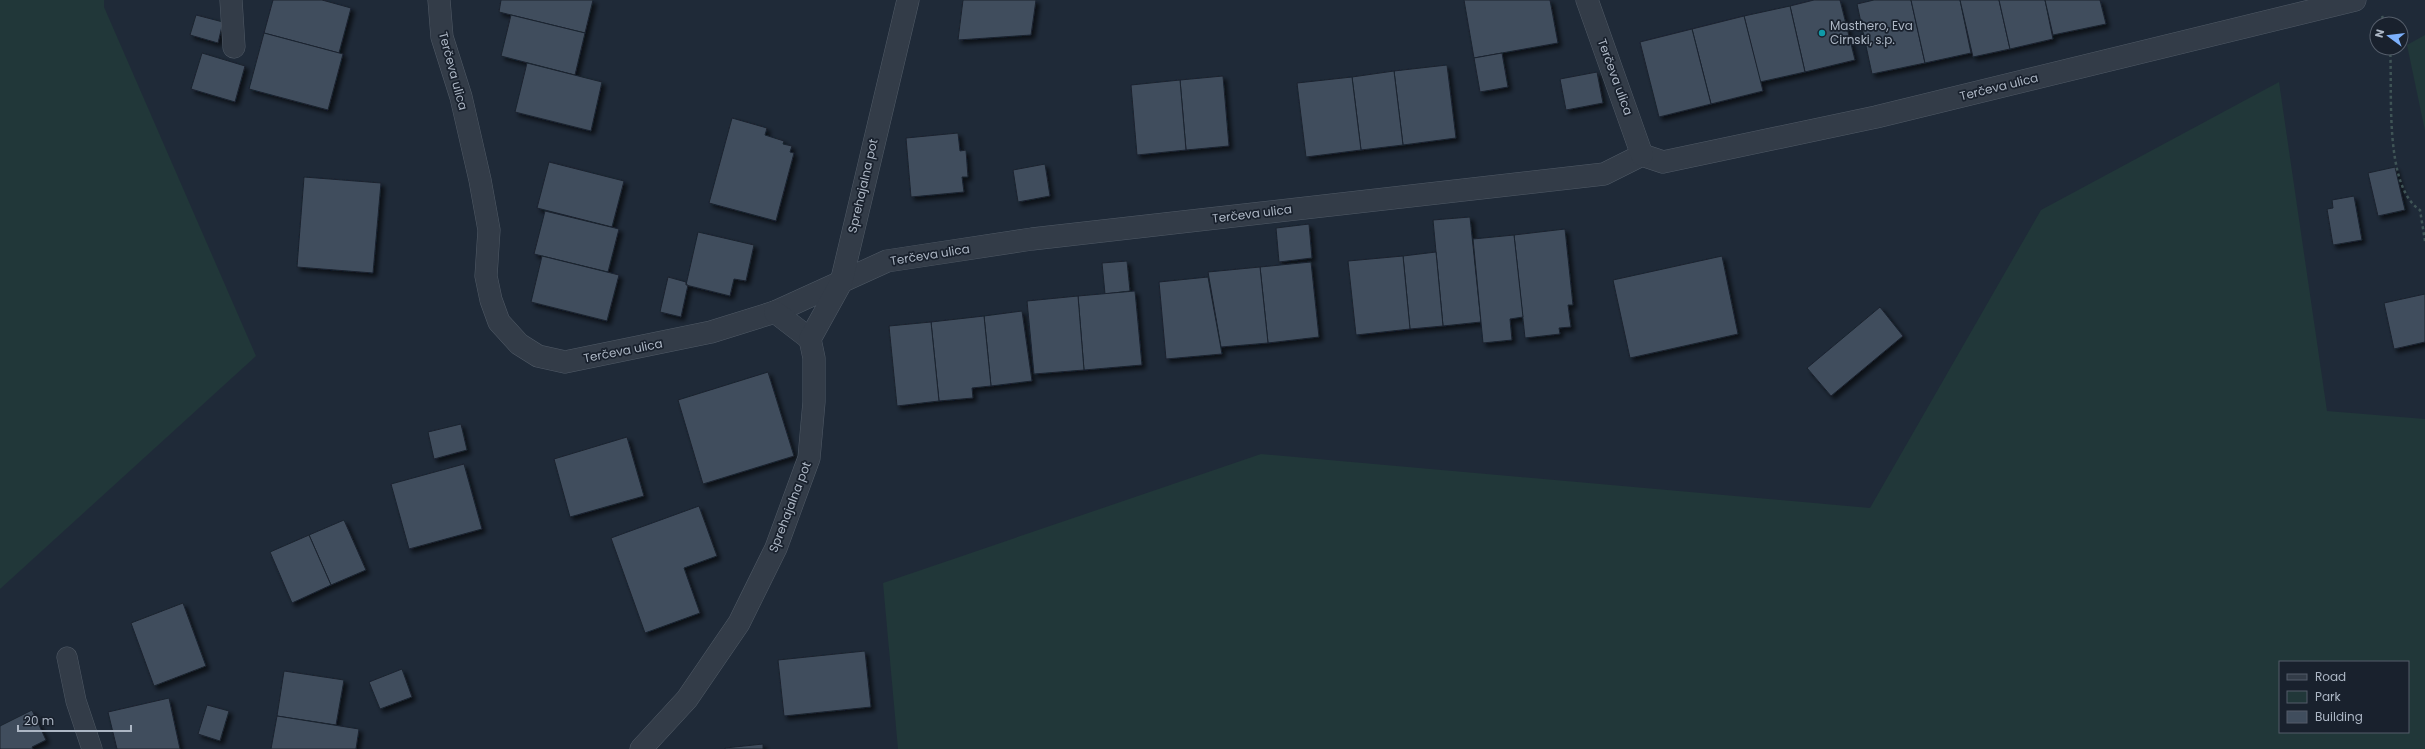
<svg xmlns="http://www.w3.org/2000/svg" width="2425" height="749" font-family="Poppins,sans-serif">
<style>
.green{fill:#213739;fill-rule:evenodd}
.building{fill:#404d5d;stroke:#1a232f;filter:url(#shadow)}
.lines{fill:none;stroke-linecap:round;stroke-linejoin:round}
.lane-casing{stroke:#505a66;stroke-width:21}
.street-casing{stroke:#505a66;stroke-width:23}
.path{stroke:#3f5456;stroke-width:2.5;stroke-dasharray:3 3;stroke-linecap:butt}
.lane{stroke:#333c48;stroke-width:20}
.street{stroke:#333c48;stroke-width:22}
.culture-dot{fill:#0f9aa8;stroke:#19212d;stroke-width:1.5}
.labels{text-anchor:middle;stroke-width:3.5;stroke-linejoin:round;paint-order:stroke}
.poi-label{font-size:12px;fill:#adb7c5;stroke:#19212d;text-anchor:start}
.street-label{font-size:12px;fill:#adb7c5;stroke:#19212d}
</style>
<defs>
<filter id="shadow"><feDropShadow dx="3.5" dy="3.5" stdDeviation="2" flood-color="#0009"/></filter>
</defs>
<rect width="100%" height="100%" fill="#1f2a38"/>
<g class="green">
<path d="M 0,0 L 104,0 L 104,7 L 256,356 L 0,589 Z"/>
<path d="M 2425,35 L 2425,131 L 2407,45 Z"/>
<path d="M 2279,82 L 2327,411 L 2425,419 L 2425,749 L 898,749 L 883,583 L 1261,454 L 1870,508 L 2041,210 ZM 2280,662 L 2408,662 L 2408,732 L 2280,732 Z"/>
</g>
<g class="building">
<path d="M 273,0 L 322,0 L 351,8 L 339,53 L 264,33 Z"/>
<path d="M 501,0 L 593,0 L 585,33 L 499,12 Z"/>
<path d="M 963,0 L 1036,0 L 1031,35 L 958,40 Z"/>
<path d="M 1464,0 L 1550,0 L 1558,43 L 1474,58 Z"/>
<path d="M 1814,0 L 1840,0 L 1855,60 L 1805,72 L 1790,6 Z"/>
<path d="M 1874,0 L 1911,0 L 1925,63 L 1872,74 L 1857,4 Z"/>
<path d="M 1911,0 L 1960,0 L 1971,53 L 1925,63 Z"/>
<path d="M 1960,0 L 1999,0 L 2010,49 L 1973,57 Z"/>
<path d="M 1999,0 L 2045,0 L 2053,39 L 2010,49 Z"/>
<path d="M 2045,0 L 2100,0 L 2106,24 L 2053,35 Z"/>
<path d="M 1790,6 L 1805,72 L 1760,82 L 1744,16 Z"/>
<path d="M 196,15 L 223,22 L 218,43 L 190,35 Z"/>
<path d="M 511,15 L 585,33 L 575,75 L 501,56 Z"/>
<path d="M 1744,16 L 1763,91 L 1711,104 L 1692,29 Z"/>
<path d="M 1692,29 L 1711,104 L 1659,117 L 1640,42 Z"/>
<path d="M 264,33 L 343,54 L 328,110 L 249,89 Z"/>
<path d="M 202,53 L 245,66 L 235,102 L 191,89 Z"/>
<path d="M 1502,53 L 1508,87 L 1480,92 L 1474,58 Z"/>
<path d="M 527,63 L 602,82 L 591,131 L 515,112 Z"/>
<path d="M 1447,65 L 1456,138 L 1403,145 L 1394,71 Z"/>
<path d="M 1394,71 L 1403,145 L 1361,150 L 1352,77 Z"/>
<path d="M 1597,72 L 1603,103 L 1566,110 L 1560,79 Z"/>
<path d="M 1223,76 L 1229,146 L 1186,150 L 1180,80 Z"/>
<path d="M 1352,77 L 1361,150 L 1306,157 L 1297,83 Z"/>
<path d="M 1180,80 L 1186,150 L 1137,155 L 1131,85 Z"/>
<path d="M 732,118 L 767,128 L 765,135 L 784,141 L 783,144 L 792,146 L 790,152 L 794,153 L 776,221 L 709,203 Z"/>
<path d="M 958,133 L 960,151 L 966,150 L 968,177 L 962,177 L 964,192 L 911,197 L 906,138 Z"/>
<path d="M 549,162 L 624,181 L 612,227 L 537,208 Z"/>
<path d="M 1045,164 L 1050,196 L 1018,202 L 1013,170 Z"/>
<path d="M 2395,167 L 2405,210 L 2378,216 L 2368,173 Z"/>
<path d="M 304,177 L 381,183 L 373,273 L 297,267 Z"/>
<path d="M 2354,196 L 2362,240 L 2333,245 L 2327,209 L 2333,208 L 2332,200 Z"/>
<path d="M 545,211 L 619,229 L 608,272 L 534,254 Z"/>
<path d="M 1470,217 L 1481,322 L 1443,326 L 1433,220 Z"/>
<path d="M 1309,224 L 1312,258 L 1279,262 L 1276,228 Z"/>
<path d="M 1565,229 L 1573,305 L 1568,305 L 1571,327 L 1559,328 L 1560,334 L 1525,338 L 1514,235 Z"/>
<path d="M 698,232 L 754,245 L 746,281 L 734,279 L 730,296 L 686,285 Z"/>
<path d="M 1514,235 L 1523,317 L 1510,319 L 1512,340 L 1483,343 L 1473,239 Z"/>
<path d="M 1436,252 L 1443,326 L 1410,329 L 1403,256 Z"/>
<path d="M 542,256 L 619,275 L 607,321 L 531,302 Z"/>
<path d="M 1403,256 L 1410,329 L 1356,335 L 1348,261 Z"/>
<path d="M 1722,256 L 1738,334 L 1630,358 L 1613,280 Z"/>
<path d="M 1127,261 L 1130,291 L 1105,294 L 1102,263 Z"/>
<path d="M 1311,262 L 1319,337 L 1268,343 L 1260,267 Z"/>
<path d="M 1260,267 L 1268,343 L 1221,347 L 1208,272 Z"/>
<path d="M 668,277 L 686,282 L 686,285 L 688,285 L 681,317 L 660,312 Z"/>
<path d="M 1208,277 L 1222,354 L 1166,359 L 1159,282 Z"/>
<path d="M 1135,291 L 1142,365 L 1084,370 L 1078,296 Z"/>
<path d="M 2425,294 L 2425,342 L 2394,349 L 2384,303 Z"/>
<path d="M 1078,296 L 1084,370 L 1034,374 L 1027,301 Z"/>
<path d="M 1880,307 L 1903,336 L 1831,396 L 1807,368 Z"/>
<path d="M 1022,311 L 1032,381 L 991,386 L 984,316 Z"/>
<path d="M 984,316 L 991,386 L 972,388 L 973,398 L 939,401 L 931,322 Z"/>
<path d="M 931,322 L 939,401 L 897,406 L 889,326 Z"/>
<path d="M 768,372 L 794,456 L 703,484 L 678,400 Z"/>
<path d="M 461,424 L 467,450 L 434,459 L 428,432 Z"/>
<path d="M 627,437 L 644,496 L 570,517 L 554,459 Z"/>
<path d="M 464,464 L 482,529 L 409,549 L 391,484 Z"/>
<path d="M 699,506 L 717,556 L 684,568 L 700,613 L 645,633 L 611,538 Z"/>
<path d="M 344,520 L 366,570 L 331,585 L 309,535 Z"/>
<path d="M 309,535 L 331,585 L 292,603 L 270,552 Z"/>
<path d="M 183,603 L 206,666 L 154,686 L 131,623 Z"/>
<path d="M 865,651 L 871,707 L 784,716 L 778,660 Z"/>
<path d="M 402,669 L 412,697 L 380,709 L 369,682 Z"/>
<path d="M 284,671 L 344,680 L 336,725 L 277,716 Z"/>
<path d="M 169,698 L 180,749 L 117,749 L 108,712 Z"/>
<path d="M 207,705 L 229,711 L 220,741 L 198,734 Z"/>
<path d="M 32,710 L 46,740 L 32,747 L 33,749 L 0,749 L 0,726 Z"/>
<path d="M 277,716 L 359,729 L 356,749 L 271,749 Z"/>
<path d="M 763,744 L 763,749 L 725,749 L 725,748 Z"/>
</g>
<g class="lines">
<g class="lane-casing">
<path id="lane" d="M 67,657 L 76,701 L 92,749"/>
</g>
<g class="street-casing">
<g id="street">
<path d="M 231,0 L 234,47"/>
<path d="M 439,0 L 442,37 L 461,97 L 480,180 L 489,230 L 486,276 L 491,300 L 499,322 L 519,344 L 538,356 L 565,362 L 711,332 L 775,312 L 887,261 L 1032,239 L 1604,174 L 1642,155 L 1663,162 L 1876,117 L 2355,0"/>
<path d="M 1587,0 L 1642,155"/>
<path d="M 775,312 L 810,339"/>
<path d="M 641,749 L 687,699 L 739,623 L 776,548 L 809,458 L 814,402 L 814,358 L 810,339 L 841,283 L 908,0"/>
</g>
</g>
<g class="path">
<path d="M 2382,16 L 2385,24"/>
<path d="M 2390,48 C 2393,88 2383,186 2420,210 L 2425,241"/>
</g>
<use href="#lane" class="lane"/>
<use href="#street" class="street"/>
</g>
<circle class="culture-dot" cx="1822" cy="33" r="4"/>
<g class="labels">
<g class="poi-label">
<text x="1830" y="30">Masthero, Eva<tspan x="1830" dy="14">Cirnski, s.p.</tspan></text>
</g>
<g class="street-label">
<text transform="translate(453 71) rotate(75)" y="4">Terčeva ulica</text>
<text transform="translate(1615 77) rotate(70)" y="4">Terčeva ulica</text>
<text transform="translate(1999 87) rotate(-14)" y="4">Terčeva ulica</text>
<text transform="translate(863 186) rotate(-77)" y="4">Sprehajalna pot</text>
<text transform="translate(1252 214) rotate(-7)" y="4">Terčeva ulica</text>
<text transform="translate(930 255) rotate(-9)" y="4">Terčeva ulica</text>
<text transform="translate(623 351) rotate(-11)" y="4">Terčeva ulica</text>
<text transform="translate(790 507) rotate(-69)" y="4">Sprehajalna pot</text>
</g>
</g>
<rect x="2279" y="661" width="130" height="72" fill="#19212d" stroke="#545d6a"/>
<rect x="2287" y="674" width="20" height="6" fill="#333c48" stroke="#545d6a"/>
<text x="2315" y="681" font-size="12" fill="#adb7c5">Road</text>
<rect x="2287" y="691" width="20" height="12" fill="#213739" stroke="#545d6a"/>
<text x="2315" y="701" font-size="12" fill="#adb7c5">Park</text>
<rect x="2287" y="711" width="20" height="12" fill="#404d5d" stroke="#545d6a"/>
<text x="2315" y="721" font-size="12" fill="#adb7c5">Building</text>
<g transform="translate(2389 36) rotate(285)"><circle r="19" fill="#19212d" stroke="#545d6a"/>
<path d="M0-3L7 15L0 10L-7 15Z" fill="#7cb0fb"/>
<text y="-6" font-size="11" font-weight="bold" text-anchor="middle" fill="#adb7c5">N</text>
</g>
<path d="M18 725v6h113v-6" fill="none" stroke="#adb7c5" stroke-width="2"/>
<text x="24" y="725" font-size="12" fill="#adb7c5" stroke="#19212d" stroke-width="3" paint-order="stroke">20 m</text>
</svg>
